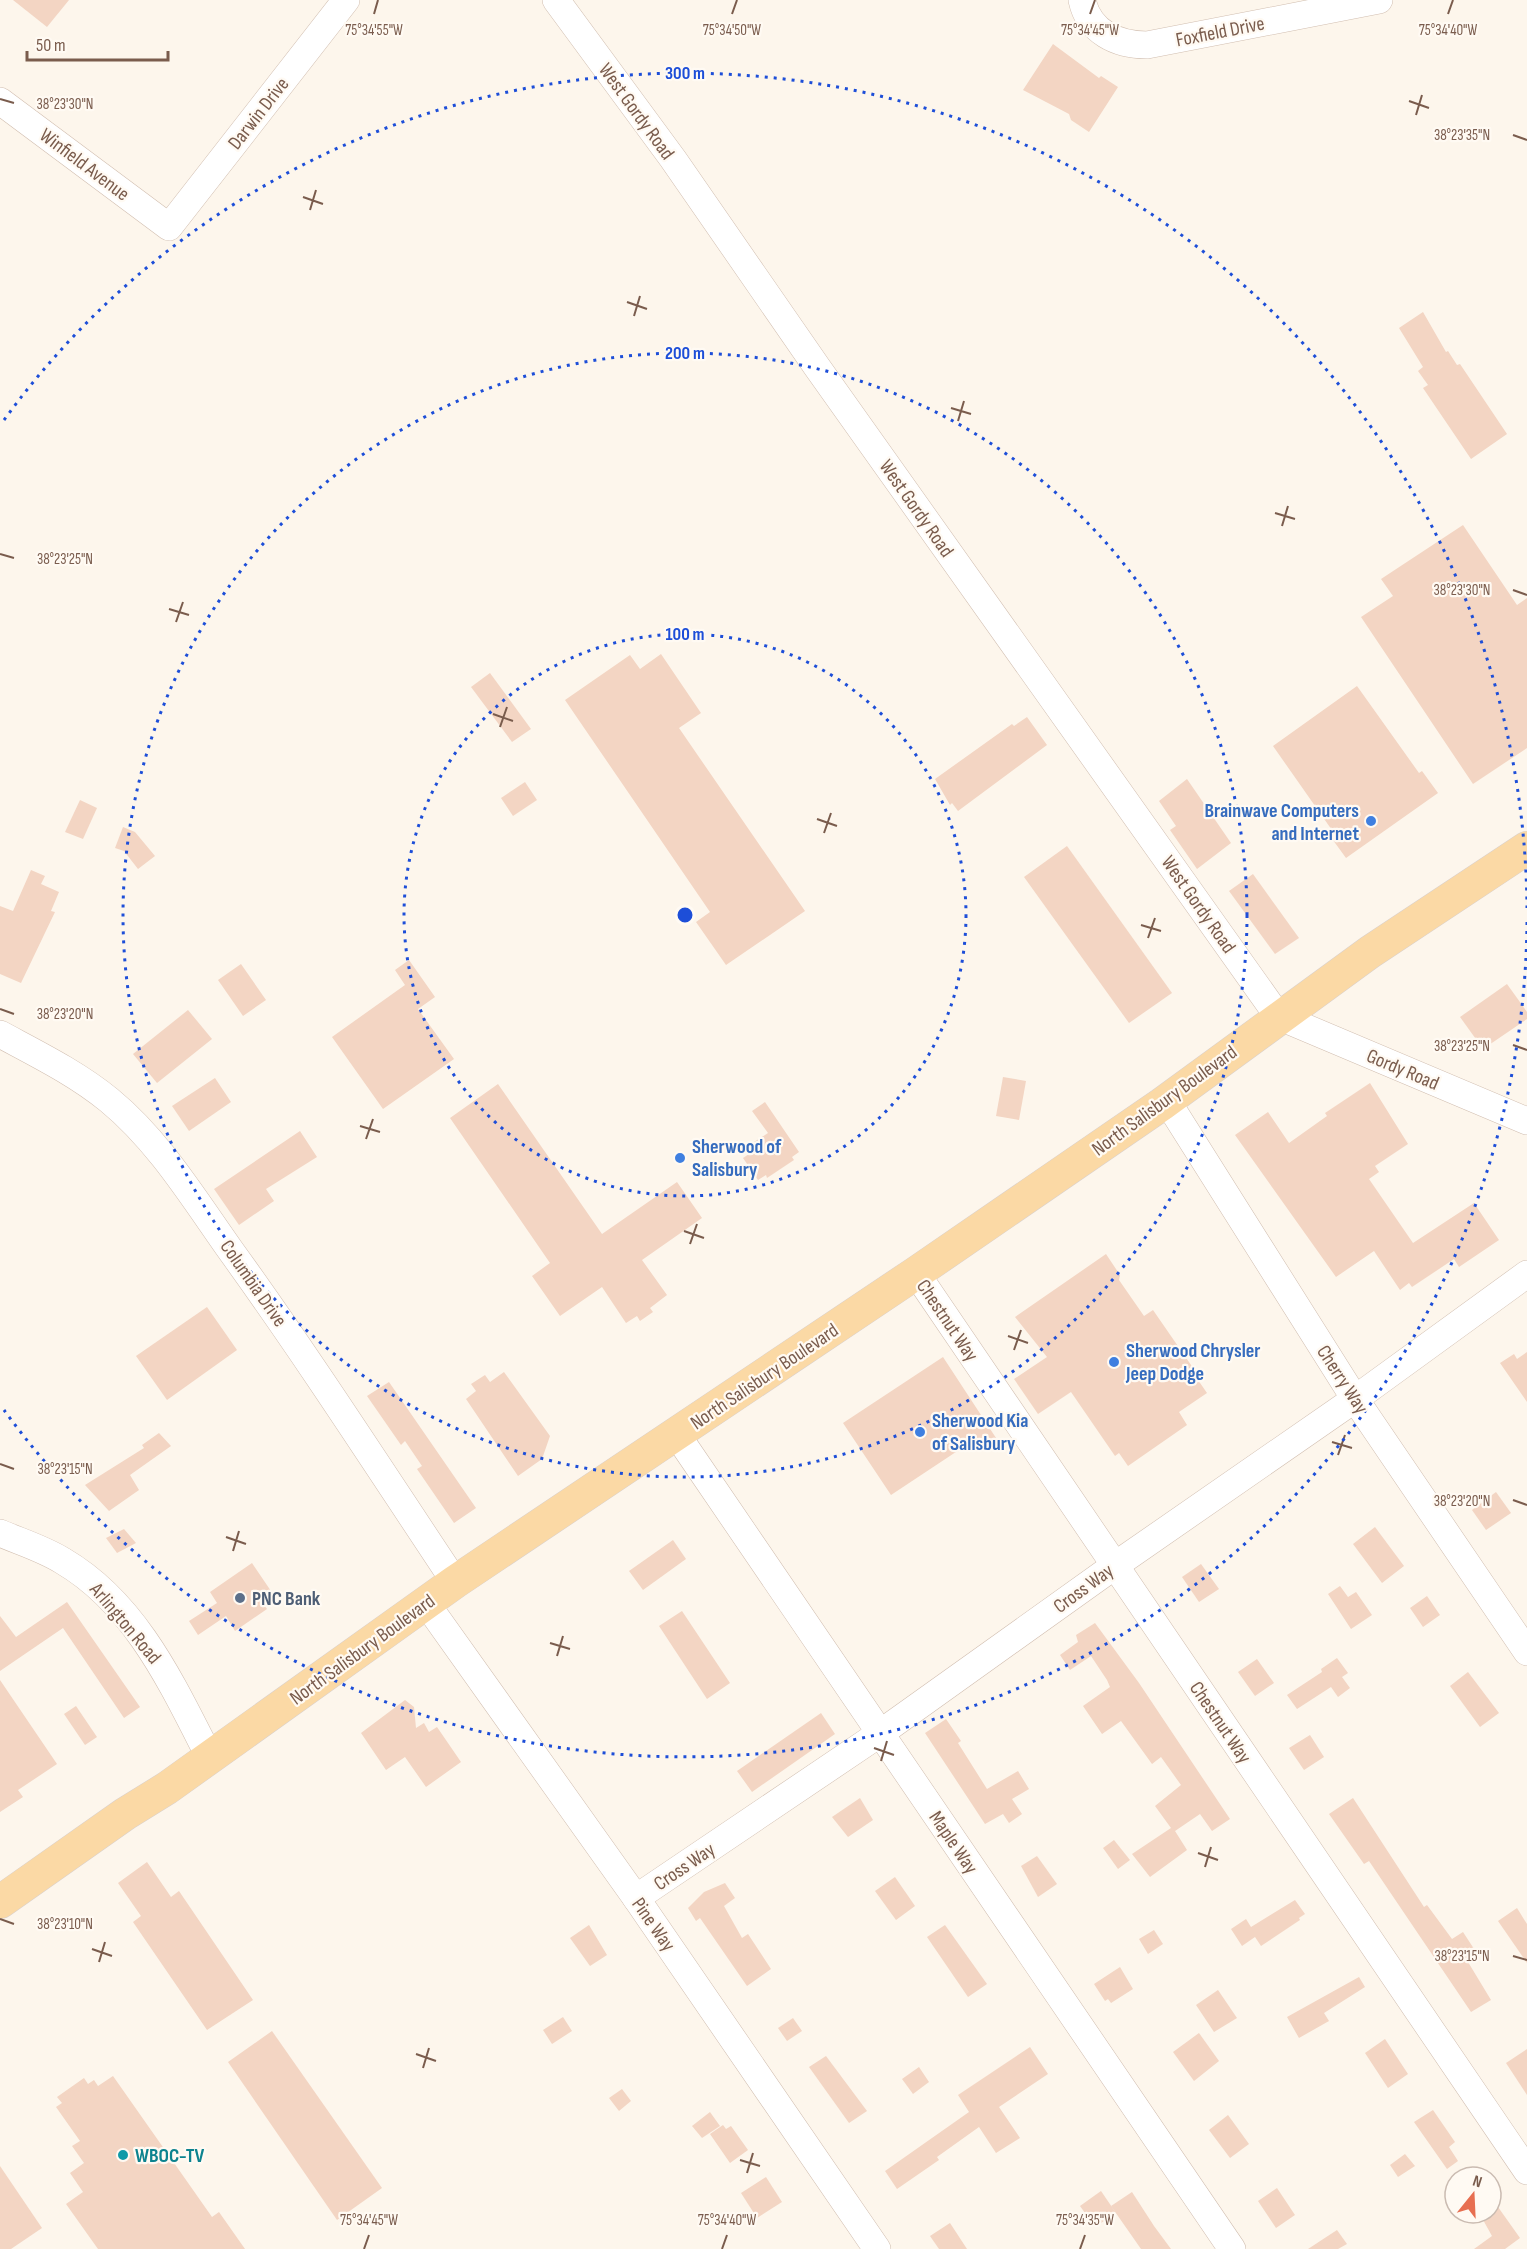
<svg xmlns="http://www.w3.org/2000/svg" width="1527" height="2249" font-family="'Sofia Sans Condensed',sans-serif">
<style>
.building{fill:#f3d5c3}
.lines{fill:none;stroke-linecap:round;stroke-linejoin:round}
.minor-casing{stroke:#d1beb0;stroke-width:28}
.major-casing{stroke:#dad1cd;stroke-width:34}
.minor{stroke:#fff;stroke-width:27}
.major{stroke:#fbd9a5;stroke-width:33}
.ticks{fill:none;stroke:#7a5c4d;stroke-width:2}
.ring{fill:none;stroke:#1d4ed8;stroke-width:3;stroke-dasharray:3 6}
.shop-dot{fill:#3f7fe0;stroke:#fffaf3;stroke-width:2}
.service-dot{fill:#5c6f8a;stroke:#fffaf3;stroke-width:2}
.culture-dot{fill:#0f9aa8;stroke:#fffaf3;stroke-width:2}
.labels{text-anchor:middle;stroke-width:4.5;stroke-linejoin:round;paint-order:stroke}
.street-label{font-size:20px;fill:#7a5c4d;stroke:#fffaf3}
.shop-label{font-size:20px;font-weight:bold;fill:#366cbe;stroke:#fffaf3;text-anchor:start}
.service-label{font-size:20px;font-weight:bold;fill:#4e5e75;stroke:#fffaf3;text-anchor:start}
.culture-label{font-size:20px;font-weight:bold;fill:#0d838f;stroke:#fffaf3;text-anchor:start}
.ticks-label{font-size:15px;text-anchor:middle;fill:#7a5c4d;stroke:#fffaf3;stroke-width:4.5;stroke-linejoin:round;paint-order:stroke}
.centre{fill:#1d4ed8;stroke:#fffaf3;stroke-width:3}
.ring-label{font-size:18px;text-anchor:middle;font-weight:bold;fill:#1d4ed8;stroke:#fffaf3;stroke-width:4.5;stroke-linejoin:round;paint-order:stroke}
</style>
<rect width="100%" height="100%" fill="#fdf6ec"/>
<g class="building">
<path d="M 13,0 L 69,0 L 47,27 Z"/>
<path d="M 1053,44 L 1099,78 L 1101,76 L 1118,87 L 1089,132 L 1071,120 L 1069,114 L 1023,90 Z"/>
<path d="M 1423,312 L 1446,352 L 1448,351 L 1457,365 L 1460,364 L 1507,434 L 1471,459 L 1423,388 L 1428,385 L 1418,371 L 1423,367 L 1399,328 Z"/>
<path d="M 1463,525 L 1517,605 L 1527,598 L 1527,748 L 1473,784 L 1361,617 L 1393,596 L 1381,579 Z"/>
<path d="M 661,654 L 701,713 L 679,728 L 805,911 L 726,965 L 696,922 L 710,912 L 565,700 L 630,655 L 640,669 Z"/>
<path d="M 490,673 L 531,729 L 512,742 L 471,687 Z"/>
<path d="M 1357,686 L 1419,773 L 1422,771 L 1438,793 L 1346,858 L 1330,836 L 1334,833 L 1273,746 Z"/>
<path d="M 1027,717 L 1047,745 L 958,811 L 952,803 L 950,805 L 935,779 L 1012,724 L 1014,726 Z"/>
<path d="M 1187,779 L 1231,843 L 1197,869 L 1170,830 L 1176,826 L 1159,801 Z"/>
<path d="M 525,782 L 537,800 L 513,816 L 501,798 Z"/>
<path d="M 80,800 L 97,808 L 83,839 L 65,832 Z"/>
<path d="M 123,827 L 135,832 L 155,856 L 138,869 L 124,851 L 115,848 Z"/>
<path d="M 1067,846 L 1172,993 L 1129,1023 L 1024,877 Z"/>
<path d="M 31,870 L 45,876 L 41,884 L 59,892 L 51,911 L 55,912 L 21,983 L 0,974 L 0,906 L 13,911 Z"/>
<path d="M 1253,874 L 1299,938 L 1275,954 L 1229,891 Z"/>
<path d="M 409,960 L 435,997 L 418,1009 L 454,1059 L 383,1109 L 332,1037 L 405,985 L 395,970 Z"/>
<path d="M 241,964 L 266,1000 L 243,1016 L 218,980 Z"/>
<path d="M 1507,984 L 1527,1012 L 1527,1019 L 1483,1049 L 1460,1017 Z"/>
<path d="M 188,1010 L 212,1039 L 157,1083 L 133,1054 Z"/>
<path d="M 1003,1077 L 1026,1081 L 1019,1120 L 996,1116 Z"/>
<path d="M 215,1078 L 231,1102 L 189,1131 L 172,1106 Z"/>
<path d="M 1370,1083 L 1408,1144 L 1375,1166 L 1379,1172 L 1369,1179 L 1413,1243 L 1474,1203 L 1499,1240 L 1459,1267 L 1454,1259 L 1412,1287 L 1409,1283 L 1400,1290 L 1374,1251 L 1336,1277 L 1235,1135 L 1268,1112 L 1289,1143 L 1327,1116 L 1325,1113 Z"/>
<path d="M 498,1084 L 602,1234 L 677,1182 L 702,1218 L 642,1260 L 667,1295 L 650,1308 L 653,1312 L 640,1321 L 637,1316 L 626,1323 L 602,1287 L 560,1316 L 532,1276 L 550,1263 L 450,1118 Z"/>
<path d="M 765,1102 L 799,1152 L 792,1157 L 794,1160 L 767,1178 L 766,1175 L 758,1180 L 743,1158 L 755,1150 L 751,1144 L 768,1133 L 752,1111 Z"/>
<path d="M 300,1131 L 317,1157 L 266,1189 L 274,1201 L 239,1225 L 214,1189 Z"/>
<path d="M 1106,1254 L 1120,1275 L 1119,1280 L 1144,1316 L 1153,1310 L 1200,1378 L 1198,1380 L 1207,1393 L 1179,1412 L 1187,1425 L 1128,1466 L 1119,1453 L 1115,1456 L 1071,1392 L 1038,1414 L 1014,1379 L 1047,1357 L 1015,1317 Z"/>
<path d="M 207,1307 L 237,1350 L 167,1400 L 136,1356 Z"/>
<path d="M 1527,1352 L 1527,1402 L 1500,1363 L 1514,1354 L 1517,1359 Z"/>
<path d="M 943,1357 L 998,1441 L 981,1452 L 974,1440 L 891,1495 L 843,1423 Z"/>
<path d="M 504,1372 L 550,1436 L 542,1459 L 518,1476 L 466,1399 L 476,1391 L 471,1384 L 485,1375 L 490,1382 Z"/>
<path d="M 389,1382 L 476,1508 L 454,1523 L 417,1469 L 422,1466 L 405,1441 L 401,1445 L 367,1396 Z"/>
<path d="M 159,1433 L 171,1446 L 130,1475 L 139,1490 L 109,1511 L 85,1485 L 144,1448 L 142,1445 Z"/>
<path d="M 1496,1492 L 1511,1513 L 1486,1530 L 1472,1510 Z"/>
<path d="M 1375,1527 L 1404,1566 L 1382,1583 L 1353,1544 Z"/>
<path d="M 124,1529 L 136,1543 L 117,1553 L 106,1538 Z"/>
<path d="M 673,1540 L 686,1559 L 643,1590 L 629,1571 Z"/>
<path d="M 252,1563 L 273,1594 L 261,1601 L 267,1609 L 235,1631 L 226,1616 L 198,1635 L 189,1621 L 217,1603 L 210,1592 Z"/>
<path d="M 1201,1564 L 1219,1589 L 1199,1602 L 1182,1577 Z"/>
<path d="M 1340,1586 L 1348,1597 L 1356,1592 L 1372,1615 L 1351,1629 L 1328,1594 Z"/>
<path d="M 1427,1596 L 1440,1615 L 1423,1627 L 1410,1608 Z"/>
<path d="M 67,1602 L 140,1707 L 124,1718 L 63,1628 L 0,1671 L 0,1616 L 16,1637 Z"/>
<path d="M 682,1611 L 730,1683 L 707,1699 L 659,1626 Z"/>
<path d="M 1095,1623 L 1139,1683 L 1230,1819 L 1212,1831 L 1200,1814 L 1175,1831 L 1187,1850 L 1150,1877 L 1132,1854 L 1171,1828 L 1155,1806 L 1181,1785 L 1161,1757 L 1152,1764 L 1121,1721 L 1102,1734 L 1083,1706 L 1110,1687 L 1107,1680 L 1091,1656 L 1070,1670 L 1060,1655 L 1078,1642 L 1076,1635 Z"/>
<path d="M 1337,1658 L 1348,1673 L 1342,1677 L 1350,1688 L 1338,1697 L 1331,1687 L 1297,1709 L 1287,1695 L 1322,1672 L 1321,1669 Z"/>
<path d="M 1257,1659 L 1274,1683 L 1255,1696 L 1238,1672 Z"/>
<path d="M 1468,1672 L 1499,1713 L 1480,1727 L 1450,1686 Z"/>
<path d="M 0,1680 L 57,1764 L 18,1790 L 23,1797 L 0,1812 Z"/>
<path d="M 405,1700 L 414,1707 L 416,1728 L 424,1723 L 429,1732 L 437,1727 L 461,1762 L 426,1787 L 405,1757 L 386,1770 L 361,1733 Z"/>
<path d="M 76,1706 L 97,1737 L 85,1745 L 64,1714 Z"/>
<path d="M 821,1713 L 835,1734 L 752,1792 L 737,1771 Z"/>
<path d="M 946,1719 L 961,1741 L 958,1743 L 987,1789 L 1018,1771 L 1029,1789 L 1012,1799 L 1022,1814 L 1009,1823 L 1003,1814 L 985,1824 L 925,1733 Z"/>
<path d="M 1310,1735 L 1324,1757 L 1304,1770 L 1289,1748 Z"/>
<path d="M 860,1798 L 873,1820 L 848,1837 L 832,1817 Z"/>
<path d="M 1353,1798 L 1424,1907 L 1427,1905 L 1452,1939 L 1463,1932 L 1478,1955 L 1468,1962 L 1491,2000 L 1471,2012 L 1369,1861 L 1364,1864 L 1329,1814 Z"/>
<path d="M 1114,1840 L 1130,1860 L 1118,1869 L 1103,1848 Z"/>
<path d="M 1037,1856 L 1057,1884 L 1038,1897 L 1021,1866 Z"/>
<path d="M 147,1862 L 171,1897 L 179,1891 L 253,2000 L 207,2030 L 133,1922 L 141,1916 L 118,1883 Z"/>
<path d="M 895,1877 L 915,1906 L 896,1920 L 875,1891 Z"/>
<path d="M 725,1883 L 735,1898 L 724,1906 L 742,1938 L 748,1934 L 771,1969 L 747,1986 L 700,1918 L 696,1921 L 688,1908 L 704,1892 Z"/>
<path d="M 1295,1900 L 1305,1914 L 1299,1918 L 1300,1920 L 1261,1946 L 1255,1937 L 1242,1946 L 1231,1929 L 1246,1919 L 1251,1927 Z"/>
<path d="M 1517,1908 L 1527,1924 L 1527,1963 L 1498,1921 Z"/>
<path d="M 589,1925 L 607,1955 L 590,1966 L 570,1938 Z"/>
<path d="M 945,1925 L 987,1984 L 968,1997 L 927,1937 Z"/>
<path d="M 1154,1930 L 1163,1944 L 1148,1954 L 1139,1939 Z"/>
<path d="M 1120,1967 L 1133,1989 L 1111,2003 L 1108,1999 L 1105,2001 L 1094,1984 Z"/>
<path d="M 1359,1977 L 1365,1987 L 1324,2013 L 1329,2021 L 1299,2038 L 1287,2017 Z"/>
<path d="M 1218,1990 L 1237,2018 L 1214,2032 L 1196,2005 Z"/>
<path d="M 563,2017 L 572,2031 L 552,2044 L 543,2030 Z"/>
<path d="M 793,2018 L 802,2031 L 787,2041 L 778,2028 Z"/>
<path d="M 272,2031 L 382,2188 L 337,2220 L 228,2062 Z"/>
<path d="M 1199,2033 L 1219,2061 L 1194,2081 L 1173,2052 Z"/>
<path d="M 1385,2039 L 1408,2074 L 1388,2088 L 1365,2053 Z"/>
<path d="M 1030,2047 L 1048,2074 L 999,2107 L 1020,2138 L 996,2153 L 979,2127 L 937,2157 L 939,2160 L 897,2189 L 885,2171 L 969,2112 L 958,2095 Z"/>
<path d="M 1527,2049 L 1527,2095 L 1506,2063 Z"/>
<path d="M 826,2056 L 867,2111 L 849,2123 L 809,2067 Z"/>
<path d="M 919,2067 L 929,2082 L 913,2094 L 902,2079 Z"/>
<path d="M 113,2076 L 212,2217 L 219,2212 L 245,2249 L 98,2249 L 66,2204 L 83,2192 L 70,2173 L 84,2163 L 72,2146 L 80,2141 L 56,2107 L 62,2103 L 57,2097 L 84,2078 L 88,2084 L 94,2080 L 98,2086 Z"/>
<path d="M 622,2089 L 631,2101 L 619,2111 L 609,2098 Z"/>
<path d="M 1433,2110 L 1455,2142 L 1449,2147 L 1458,2161 L 1447,2169 L 1414,2122 Z"/>
<path d="M 710,2112 L 720,2126 L 702,2138 L 692,2126 Z"/>
<path d="M 1228,2115 L 1249,2144 L 1230,2158 L 1209,2130 Z"/>
<path d="M 723,2125 L 726,2129 L 731,2126 L 748,2150 L 730,2163 L 710,2134 Z"/>
<path d="M 1405,2154 L 1415,2166 L 1398,2177 L 1390,2165 Z"/>
<path d="M 0,2166 L 42,2228 L 11,2249 L 0,2249 Z"/>
<path d="M 766,2177 L 782,2202 L 757,2218 L 741,2193 Z"/>
<path d="M 1277,2188 L 1295,2215 L 1276,2228 L 1258,2201 Z"/>
<path d="M 1101,2191 L 1116,2213 L 1095,2227 L 1080,2206 Z"/>
<path d="M 1132,2192 L 1154,2226 L 1171,2249 L 1141,2249 L 1111,2206 Z"/>
<path d="M 1498,2207 L 1520,2238 L 1505,2249 L 1474,2249 L 1492,2236 L 1482,2218 Z"/>
<path d="M 950,2223 L 967,2249 L 939,2249 L 930,2236 Z"/>
<path d="M 1337,2230 L 1347,2244 L 1338,2249 L 1308,2249 Z"/>
</g>
<g class="lines">
<g class="minor-casing">
<g id="minor">
<path d="M 556,0 L 673,159 L 817,367 L 1278,1016 L 1527,1121"/>
<path d="M 1082,0 C 1089,32 1117,45 1147,45 L 1379,0"/>
<path d="M 0,101 L 169,227 L 346,0"/>
<path d="M 0,1034 C 37,1054 76,1073 109,1100 C 159,1141 194,1199 231,1251 C 309,1359 381,1471 455,1582"/>
<path d="M 1167,1101 L 1355,1399 L 1527,1652"/>
<path d="M 916,1273 L 1527,2171"/>
<path d="M 677,1435 L 1232,2249"/>
<path d="M 0,1533 C 21,1542 44,1549 63,1561 C 136,1604 172,1684 209,1756"/>
<path d="M 426,1603 L 636,1898 L 877,2249"/>
<path d="M 636,1898 L 882,1732 L 1117,1564 L 1355,1399 L 1527,1274"/>
</g>
</g>
<g class="major-casing">
<path id="major" d="M 0,1902 L 125,1814 L 167,1788 L 455,1582 L 916,1273 L 1162,1104 L 1370,952 L 1527,848"/>
</g>
<use href="#minor" class="minor"/>
<use href="#major" class="major"/>
</g>
<path class="ticks" d="M 374,14 L 378,0M 732,14 L 737,0M 1090,14 L 1095,0M 1448,14 L 1453,0M 0,99 L 14,103M 1409,101 L 1429,108M 1416,115 L 1422,95M 1513,135 L 1527,140M 303,197 L 323,204M 310,210 L 316,190M 627,302 L 647,309M 634,316 L 640,296M 951,408 L 971,414M 958,421 L 964,401M 1275,513 L 1295,519M 1282,526 L 1288,506M 0,554 L 14,558M 1513,590 L 1527,595M 169,609 L 189,615M 176,622 L 183,602M 493,714 L 513,721M 500,727 L 507,707M 817,819 L 837,826M 824,833 L 831,813M 1141,925 L 1161,931M 1148,938 L 1155,918M 0,1009 L 14,1014M 1513,1045 L 1527,1050M 360,1126 L 380,1132M 366,1139 L 373,1119M 684,1231 L 704,1238M 690,1244 L 697,1224M 1008,1336 L 1028,1343M 1014,1350 L 1021,1330M 1332,1442 L 1352,1448M 1338,1455 L 1345,1435M 0,1464 L 14,1469M 1513,1500 L 1527,1505M 226,1537 L 246,1544M 233,1551 L 239,1531M 550,1643 L 570,1649M 557,1656 L 563,1636M 874,1748 L 894,1755M 881,1761 L 887,1741M 1198,1853 L 1218,1860M 1205,1867 L 1211,1847M 0,1919 L 14,1924M 92,1949 L 112,1956M 1513,1956 L 1527,1960M 99,1962 L 105,1942M 416,2054 L 436,2061M 423,2068 L 429,2048M 740,2160 L 760,2166M 747,2173 L 753,2153M 364,2249 L 369,2235M 722,2249 L 727,2235M 1080,2249 L 1085,2235"/>
<g class="ring">
<circle cx="685" cy="915" r="281"/>
<circle cx="685" cy="915" r="562"/>
<path d="M1527 922A842 842 0 0 1 4 1410M4 420A842 842 0 0 1 1527 908"/>
</g>
<g class="shop-dot">
<circle cx="1371" cy="821" r="6"/>
<circle cx="680" cy="1158" r="6"/>
<circle cx="1114" cy="1362" r="6"/>
<circle cx="920" cy="1432" r="6"/>
</g>
<circle class="service-dot" cx="240" cy="1598" r="6"/>
<circle class="culture-dot" cx="123" cy="2155" r="6"/>
<g class="labels">
<g class="street-label">
<text transform="translate(1220 31) rotate(-11)" y="7">Foxfield Drive</text>
<text transform="translate(637 111) rotate(54)" y="7">West Gordy Road</text>
<text transform="translate(258 113) rotate(-52)" y="7">Darwin Drive</text>
<text transform="translate(85 164) rotate(37)" y="7">Winfield Avenue</text>
<text transform="translate(917 508) rotate(55)" y="7">West Gordy Road</text>
<text transform="translate(1199 904) rotate(55)" y="7">West Gordy Road</text>
<text transform="translate(1403 1069) rotate(23)" y="7">Gordy Road</text>
<text transform="translate(1164 1100) rotate(-36)" y="7">North Salisbury Boulevard</text>
<text transform="translate(254 1283) rotate(55)" y="7">Columbia Drive</text>
<text transform="translate(948 1320) rotate(56)" y="7">Chestnut Way</text>
<text transform="translate(764 1376) rotate(-34)" y="7">North Salisbury Boulevard</text>
<text transform="translate(1343 1379) rotate(57)" y="7">Cherry Way</text>
<text transform="translate(1083 1588) rotate(-36)" y="7">Cross Way</text>
<text transform="translate(126 1623) rotate(50)" y="7">Arlington Road</text>
<text transform="translate(362 1649) rotate(-36)" y="7">North Salisbury Boulevard</text>
<text transform="translate(1221 1722) rotate(56)" y="7">Chestnut Way</text>
<text transform="translate(954 1842) rotate(56)" y="7">Maple Way</text>
<text transform="translate(684 1866) rotate(-34)" y="7">Cross Way</text>
<text transform="translate(654 1924) rotate(55)" y="7">Pine Way</text>
</g>
<g class="shop-label">
<text x="1359" y="817" text-anchor="end">Brainwave Computers<tspan x="1359" dy="23">and Internet</tspan></text>
<text x="692" y="1153">Sherwood of<tspan x="692" dy="23">Salisbury</tspan></text>
<text x="1126" y="1357">Sherwood Chrysler<tspan x="1126" dy="23">Jeep Dodge</tspan></text>
<text x="932" y="1427">Sherwood Kia<tspan x="932" dy="23">of Salisbury</tspan></text>
</g>
<g class="service-label">
<text x="252" y="1605">PNC Bank</text>
</g>
<g class="culture-label">
<text x="135" y="2162">WBOC-TV</text>
</g>
</g>
<g class="ticks-label">
<text x="374" y="35">75°34'55"W</text>
<text x="732" y="35">75°34'50"W</text>
<text x="1090" y="35">75°34'45"W</text>
<text x="1448" y="35">75°34'40"W</text>
<text x="65" y="109">38°23'30"N</text>
<text x="1462" y="140">38°23'35"N</text>
<text x="65" y="564">38°23'25"N</text>
<text x="1462" y="595">38°23'30"N</text>
<text x="65" y="1019">38°23'20"N</text>
<text x="1462" y="1051">38°23'25"N</text>
<text x="65" y="1474">38°23'15"N</text>
<text x="1462" y="1506">38°23'20"N</text>
<text x="65" y="1929">38°23'10"N</text>
<text x="1462" y="1961">38°23'15"N</text>
<text x="369" y="2225">75°34'45"W</text>
<text x="727" y="2225">75°34'40"W</text>
<text x="1085" y="2225">75°34'35"W</text>
</g>
<circle cx="685" cy="915" r="9" class="centre"/>
<g class="ring-label">
<text x="685" y="79">300 m</text>
<text x="685" y="359">200 m</text>
<text x="685" y="640">100 m</text>
</g>
<g transform="translate(1473 2195) rotate(18)"><circle r="28" fill="#fffaf3" stroke="#cabbb1" stroke-width="1.5"/>
<path d="M0-4.5L10 22L0 15L-10 22Z" fill="#e76f51"/>
<text y="-9" font-size="16" font-weight="bold" text-anchor="middle" fill="#7a5c4d">N</text>
</g>
<path d="M27 51v9h141v-9" fill="none" stroke="#7a5c4d" stroke-width="3"/>
<text x="36" y="51" font-size="18" fill="#7a5c4d" stroke="#fffaf3" stroke-width="4.5" paint-order="stroke">50 m</text>
</svg>
